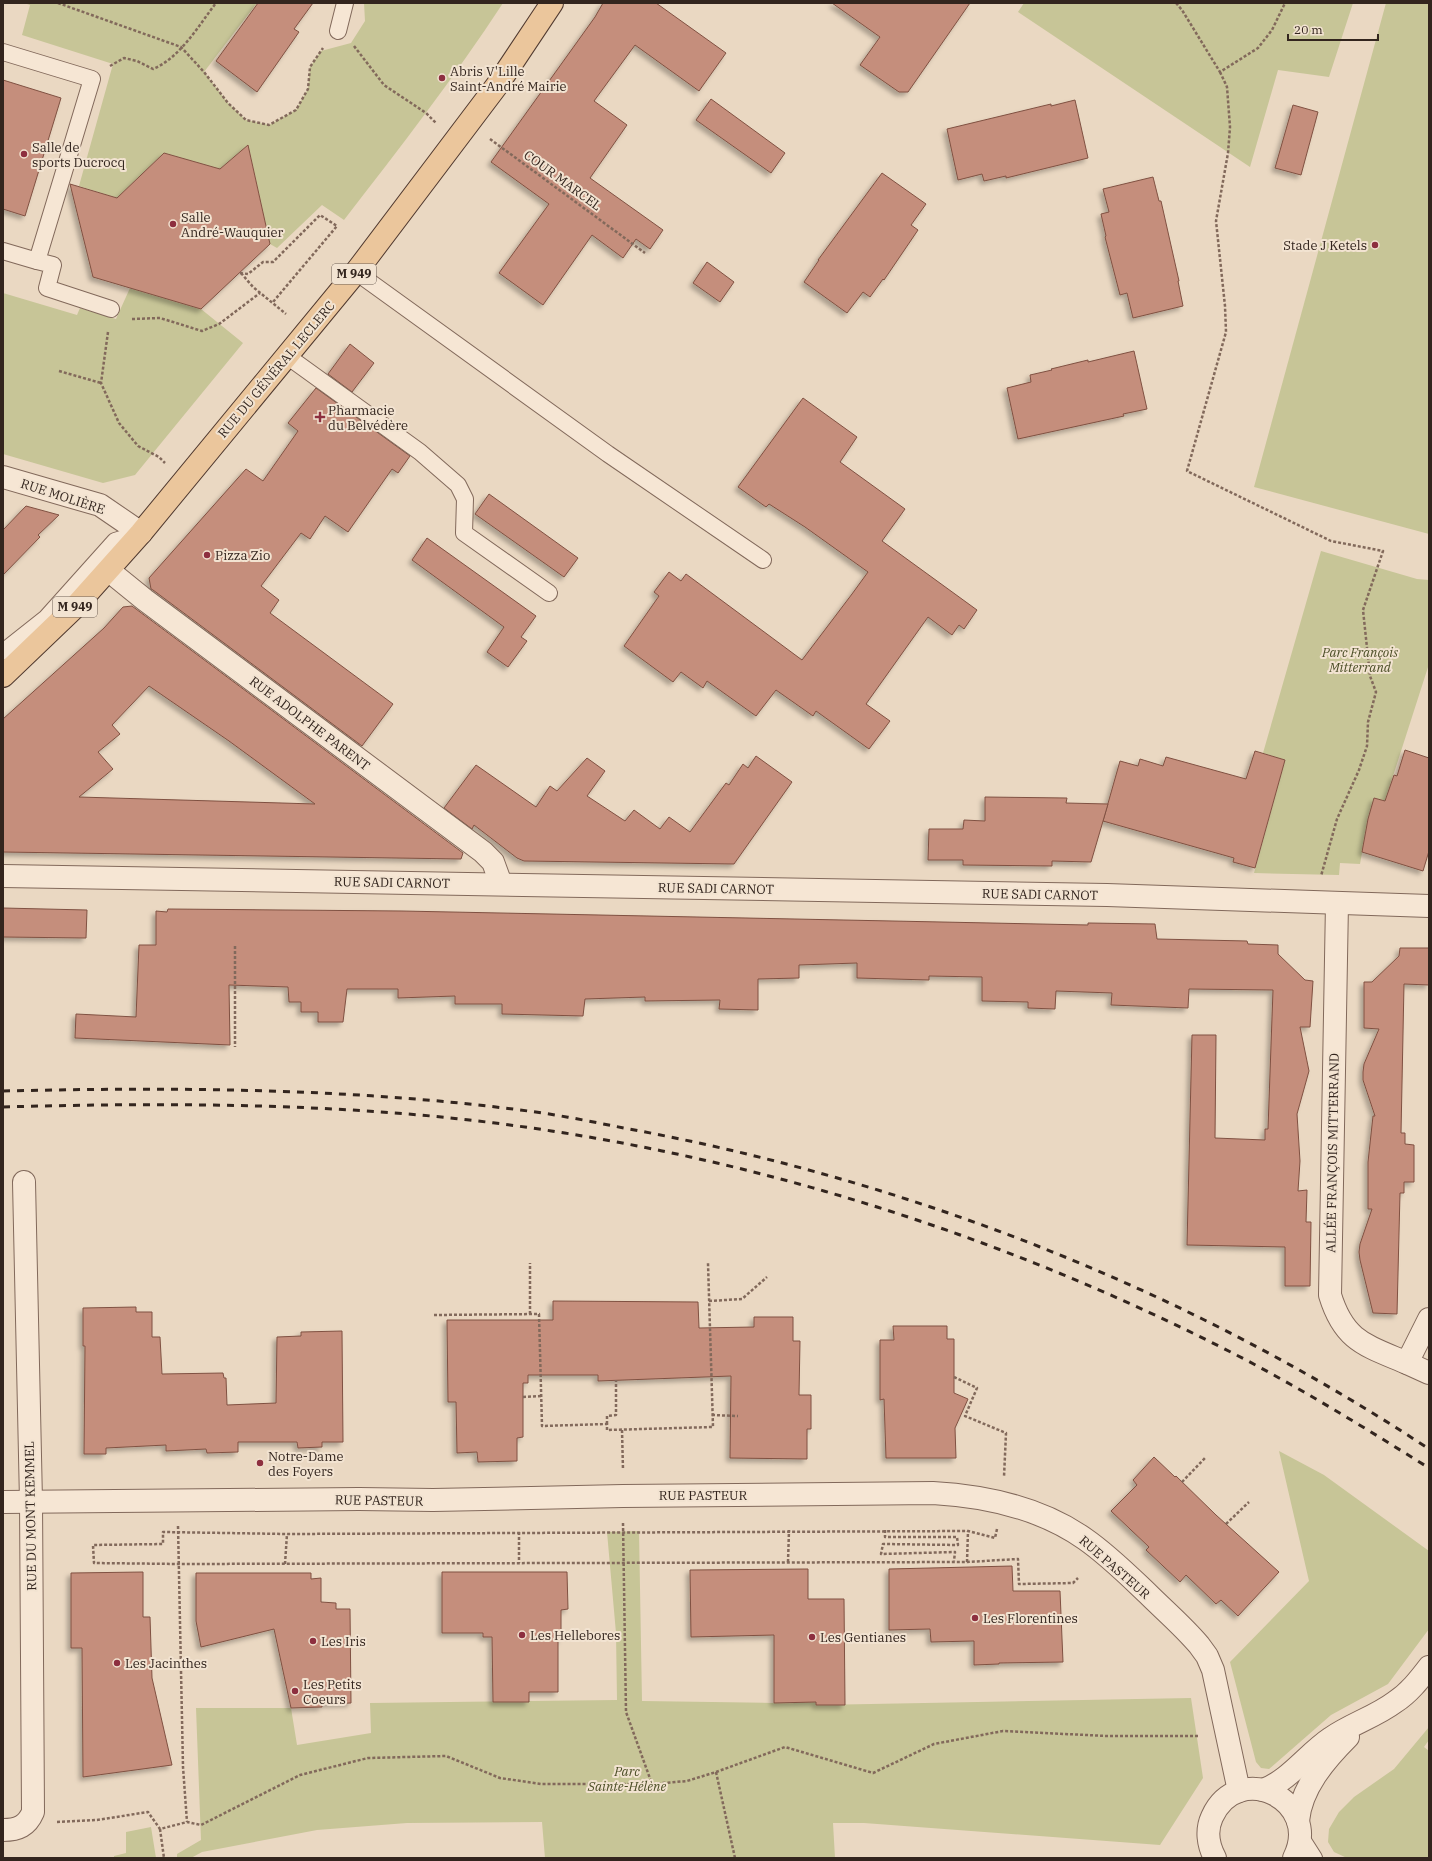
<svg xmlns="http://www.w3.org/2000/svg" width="1432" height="1861" font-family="'IBM Plex Serif',serif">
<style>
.green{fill:#c7c597}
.building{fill:#c58e7b;stroke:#805142;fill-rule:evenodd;filter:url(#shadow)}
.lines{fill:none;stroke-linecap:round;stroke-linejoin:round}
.service-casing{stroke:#82695b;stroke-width:18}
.minor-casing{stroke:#82695b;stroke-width:24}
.tertiary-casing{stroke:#82695b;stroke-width:24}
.primary-casing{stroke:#50392f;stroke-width:24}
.path{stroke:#82695b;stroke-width:2.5;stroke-dasharray:3 2;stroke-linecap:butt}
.service{stroke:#f6e6d4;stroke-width:16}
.minor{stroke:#f6e6d4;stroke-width:22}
.tertiary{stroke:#f6e6d4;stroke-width:22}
.primary{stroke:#ebc69c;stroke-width:22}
.rail{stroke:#33251e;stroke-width:3;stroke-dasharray:7 7;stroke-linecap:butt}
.poi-dot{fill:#8d2f3f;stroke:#f2e3d1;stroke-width:1.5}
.labels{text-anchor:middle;stroke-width:4;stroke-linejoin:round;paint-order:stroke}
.shield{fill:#f2e3d1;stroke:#6c5e54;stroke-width:1}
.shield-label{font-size:12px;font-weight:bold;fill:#33251e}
.poi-label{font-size:13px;fill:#33251e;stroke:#f2e3d1;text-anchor:start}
.street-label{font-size:13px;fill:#33251e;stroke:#f2e3d1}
.park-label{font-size:13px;font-style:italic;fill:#4b4e26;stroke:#f2e3d1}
</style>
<defs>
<filter id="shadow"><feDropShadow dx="-3.5" dy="3.5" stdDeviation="2" flood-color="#0004"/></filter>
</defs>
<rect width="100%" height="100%" fill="#ead8c2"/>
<g class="green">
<path d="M 24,3 L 257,3 L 204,72 L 228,103 L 246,120 L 269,125 L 296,110 L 308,89 L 310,67 L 321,51 L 351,43 L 365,21 L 364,3 L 503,3 C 454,78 399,149 344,220 L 322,205 L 277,248 L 270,244 L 250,153 L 241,151 L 220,169 L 164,153 L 117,198 L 79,186 L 113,64 L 22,35 L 30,5 Z"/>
<path d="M 1024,3 L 1353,3 L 1329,77 L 1278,70 L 1250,167 L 1018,12 Z"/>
<path d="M 1386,3 L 1429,3 L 1429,534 L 1254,487 Z"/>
<path d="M 130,288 L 201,309 L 243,343 L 135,475 L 103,483 L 3,454 L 3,293 L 77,315 L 80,308 L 116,319 Z"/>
<path d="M 1321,551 L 1417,579 L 1429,580 L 1429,664 L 1385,801 L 1374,798 L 1368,819 L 1360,864 L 1340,863 L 1339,875 L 1254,873 L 1285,760 L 1263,753 Z"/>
<path d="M 1279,1451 L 1324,1475 L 1429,1551 L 1429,1629 L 1388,1684 L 1331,1715 L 1269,1769 L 1261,1768 L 1256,1762 L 1230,1662 L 1309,1581 Z"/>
<path d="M 639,1531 L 642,1701 L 774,1703 L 795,1703 L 795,1700 L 816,1699 L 817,1705 L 1191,1698 L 1203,1778 L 1160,1845 L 864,1823 L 833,1823 L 835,1858 L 545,1858 L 542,1822 L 407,1823 L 317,1830 L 202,1852 L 191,1858 L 177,1858 L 177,1854 L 201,1840 L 196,1708 L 291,1708 L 297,1745 L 371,1733 L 370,1703 L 617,1700 L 616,1633 L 607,1532 Z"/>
<path d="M 1429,1727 L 1429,1740 L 1424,1747 L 1429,1751 L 1429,1858 L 1347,1858 L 1334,1852 L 1328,1842 L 1329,1829 L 1339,1812 L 1354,1797 L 1394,1769 Z"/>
<path d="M 151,1827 L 156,1858 L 114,1858 L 114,1856 L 126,1853 L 126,1832 Z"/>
</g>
<g class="building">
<path d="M 258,3 L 313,3 L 294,29 L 299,32 L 257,92 L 216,61 Z"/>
<path d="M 603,3 L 656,3 L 726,53 L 699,91 L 635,45 L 594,101 L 627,125 L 590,178 L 663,230 L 650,249 L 636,239 L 623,258 L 592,235 L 543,305 L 499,273 L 549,204 L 491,162 L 595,17 Z"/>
<path d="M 832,3 L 970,3 L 908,92 L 899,92 L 860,65 L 880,37 Z"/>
<path d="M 3,80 L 61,98 L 25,216 L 3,209 Z"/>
<path d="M 711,99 L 785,153 L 771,173 L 696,120 Z"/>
<path d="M 1075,100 L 1088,158 L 1006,178 L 1006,176 L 984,181 L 982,174 L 958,180 L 947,129 L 1051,104 L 1051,106 Z"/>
<path d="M 1293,105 L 1318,112 L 1301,175 L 1275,168 Z"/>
<path d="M 248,145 L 270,244 L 201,309 L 93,277 L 70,184 L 117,198 L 164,153 L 220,169 Z"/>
<path d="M 882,173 L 926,204 L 911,225 L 918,230 L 884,280 L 883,279 L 870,297 L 863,292 L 847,313 L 804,282 L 819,260 L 818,260 Z"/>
<path d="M 1153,177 L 1159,201 L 1161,201 L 1179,281 L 1178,281 L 1183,306 L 1133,318 L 1127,293 L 1120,295 L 1105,237 L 1106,236 L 1101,214 L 1109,212 L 1103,189 Z"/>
<path d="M 707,262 L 734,282 L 720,302 L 693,283 Z"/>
<path d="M 350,344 L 374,363 L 352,392 L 328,374 Z"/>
<path d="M 1134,351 L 1147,409 L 1123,414 L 1124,416 L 1018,439 L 1007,388 L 1031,382 L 1030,375 L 1052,370 L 1051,369 L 1088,360 L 1088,362 Z"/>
<path d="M 316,388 L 410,456 L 398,473 L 392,469 L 348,532 L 325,516 L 310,539 L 301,533 L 261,586 L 279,600 L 270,613 L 393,704 L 362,746 L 153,590 L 151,589 L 149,578 L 246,469 L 263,481 L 298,431 L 288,423 Z"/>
<path d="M 803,398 L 857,437 L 840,462 L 905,509 L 882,541 L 977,610 L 964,629 L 959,625 L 952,635 L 928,617 L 866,704 L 890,721 L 869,749 L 816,711 L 813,716 L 776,690 L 756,716 L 707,681 L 703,688 L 681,672 L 673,682 L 624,646 L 659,596 L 654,592 L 669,572 L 681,581 L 686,574 L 802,660 L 852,594 L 868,572 L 805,527 L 769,504 L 766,507 L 738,487 Z"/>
<path d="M 489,494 L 578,558 L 564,577 L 475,514 Z"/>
<path d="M 26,506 L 59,515 L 38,535 L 40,537 L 3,575 L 3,530 Z"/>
<path d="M 427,538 L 536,616 L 521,637 L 527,641 L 508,667 L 487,652 L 504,627 L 412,560 Z"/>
<path d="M 132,606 L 463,853 L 461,859 L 3,852 L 3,719 L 104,628 L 123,607 ZM 149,686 L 229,741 L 315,804 L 79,797 L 113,769 L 98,752 L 120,734 L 112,725 Z"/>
<path d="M 1405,750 L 1429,758 L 1429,851 L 1423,871 L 1362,852 L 1368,819 L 1374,798 L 1385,801 L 1394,775 L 1397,776 Z"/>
<path d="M 1255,751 L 1285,760 L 1255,868 L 1233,862 L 1234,858 L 1103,821 L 1120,761 L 1138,766 L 1140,759 L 1163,766 L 1166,757 L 1246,779 Z"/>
<path d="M 756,756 L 792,782 L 734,864 L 524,861 L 517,858 L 474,825 L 472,829 L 444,808 L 476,765 L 536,807 L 550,786 L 557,791 L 587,758 L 605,771 L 587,796 L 625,821 L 634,810 L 660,829 L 669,817 L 690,832 L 726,783 L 729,785 L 743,764 L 748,768 Z"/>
<path d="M 985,797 L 1067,798 L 1066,803 L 1108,804 L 1091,862 L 1052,861 L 1052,866 L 963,865 L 963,860 L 928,860 L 929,829 L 963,829 L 964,820 L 985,821 Z"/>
<path d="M 3,908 L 87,910 L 86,938 L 3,937 Z"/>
<path d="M 168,909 L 402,911 L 1088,925 L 1088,923 L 1155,924 L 1157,939 L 1247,941 L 1248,944 L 1278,945 L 1278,954 L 1305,980 L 1313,981 L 1310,1027 L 1300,1027 L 1309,1071 L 1297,1114 L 1300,1161 L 1298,1191 L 1307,1190 L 1306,1222 L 1311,1222 L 1310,1286 L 1285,1286 L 1285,1247 L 1187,1245 L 1192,1035 L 1216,1035 L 1215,1138 L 1265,1140 L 1265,1129 L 1268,1129 L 1273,990 L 1189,989 L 1188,1008 L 1111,1005 L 1112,993 L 1056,991 L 1055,1009 L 1028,1008 L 1028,1002 L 982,1001 L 982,977 L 929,976 L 929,980 L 857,978 L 857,963 L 799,965 L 799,978 L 758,979 L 758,1010 L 719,1009 L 720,1000 L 645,1001 L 645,997 L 585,999 L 583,1016 L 502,1014 L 502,1004 L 455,1004 L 455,996 L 398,998 L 398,989 L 347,989 L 343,1022 L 318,1022 L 318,1012 L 301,1012 L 301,1002 L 289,1002 L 288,987 L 229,985 L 230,1045 L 75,1038 L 76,1014 L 136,1017 L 139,945 L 156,945 L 156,911 L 167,912 Z"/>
<path d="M 1400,948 L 1429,948 L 1429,985 L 1404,984 L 1401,1133 L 1405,1133 L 1405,1144 L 1414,1145 L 1414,1182 L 1404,1182 L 1404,1193 L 1400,1193 L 1397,1314 L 1373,1313 L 1360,1260 L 1359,1252 L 1360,1244 L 1372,1209 L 1368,1209 L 1368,1162 L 1373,1116 L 1375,1116 L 1363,1080 L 1363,1072 L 1364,1064 L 1379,1029 L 1364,1028 L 1364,982 L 1372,982 L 1399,956 Z"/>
<path d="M 553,1301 L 698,1302 L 699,1328 L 754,1327 L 754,1317 L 793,1317 L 793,1341 L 800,1341 L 799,1395 L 811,1395 L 811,1429 L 807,1429 L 807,1459 L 730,1458 L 731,1376 L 598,1381 L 598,1375 L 528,1375 L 528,1383 L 523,1383 L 523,1437 L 517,1438 L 517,1461 L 478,1462 L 477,1452 L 457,1453 L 456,1402 L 448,1402 L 447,1320 L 553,1320 Z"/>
<path d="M 136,1307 L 136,1312 L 152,1312 L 152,1337 L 160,1337 L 162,1374 L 223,1373 L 224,1378 L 226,1378 L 227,1405 L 276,1403 L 277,1337 L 301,1336 L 301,1332 L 342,1331 L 343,1442 L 322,1442 L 322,1447 L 298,1448 L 297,1442 L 238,1442 L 238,1452 L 207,1453 L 206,1449 L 166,1451 L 166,1445 L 106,1448 L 106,1454 L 84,1454 L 85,1346 L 83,1346 L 83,1308 Z"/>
<path d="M 893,1326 L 947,1326 L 947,1339 L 954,1339 L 954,1393 L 968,1399 L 955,1428 L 956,1458 L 886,1458 L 884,1399 L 880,1400 L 880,1340 L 894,1340 Z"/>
<path d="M 1154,1457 L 1175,1477 L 1176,1476 L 1216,1515 L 1279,1572 L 1238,1616 L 1221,1600 L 1216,1604 L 1186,1575 L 1180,1582 L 1146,1550 L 1149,1547 L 1111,1511 L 1137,1485 L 1133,1480 Z"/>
<path d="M 1012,1566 L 1013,1591 L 1060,1591 L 1063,1662 L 999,1663 L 999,1664 L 974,1665 L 974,1641 L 931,1642 L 930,1629 L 889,1630 L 889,1569 Z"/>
<path d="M 808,1569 L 808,1599 L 844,1599 L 845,1705 L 816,1705 L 816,1702 L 774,1703 L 774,1635 L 691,1637 L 690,1570 Z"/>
<path d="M 143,1572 L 143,1617 L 150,1617 L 152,1678 L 172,1765 L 83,1777 L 82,1648 L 71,1648 L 71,1573 Z"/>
<path d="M 442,1572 L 567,1572 L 568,1609 L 561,1610 L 561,1640 L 558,1640 L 558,1692 L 529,1692 L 529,1702 L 493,1702 L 492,1637 L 483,1637 L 483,1633 L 442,1633 Z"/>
<path d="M 196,1573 L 311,1573 L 311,1579 L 321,1578 L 321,1602 L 336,1603 L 336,1609 L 350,1609 L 351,1703 L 322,1704 L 322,1707 L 291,1708 L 274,1629 L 201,1647 L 196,1621 Z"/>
</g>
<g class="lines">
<g class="service-casing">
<g id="service">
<path d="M 338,31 L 345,3"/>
<path d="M 3,52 L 92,79 L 37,261 L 3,251"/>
<path d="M 37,261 L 53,265 L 47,288 L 111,309"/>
<path d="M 356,272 L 608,454 L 763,560"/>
<path d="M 287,356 L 420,452 L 458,485 L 465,499 L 464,533 L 549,593"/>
<path d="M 3,652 L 46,618 L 115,541 L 141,533"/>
<path d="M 1300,1836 L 1314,1858"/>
</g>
</g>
<g class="minor-casing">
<g id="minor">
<path d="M 3,477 L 100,505 L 141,533"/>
<path d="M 108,570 L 145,600 L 483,852 L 493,862 L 501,884"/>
<path d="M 1337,903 L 1330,1295 C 1344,1341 1365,1345 1407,1363 L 1429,1319"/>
<path d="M 1407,1363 L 1429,1373"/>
<path d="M 3,1502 L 359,1499 L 433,1500 L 623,1496 L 933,1493 C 986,1496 1041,1508 1085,1539 C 1108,1555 1127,1574 1147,1593 C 1164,1610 1183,1626 1199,1645 L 1207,1656 L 1213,1670 L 1239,1791"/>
<path d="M 1263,1790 C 1290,1780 1307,1754 1331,1738 C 1351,1724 1375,1717 1395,1702 C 1409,1693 1419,1680 1429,1667"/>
<path d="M 1298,1821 C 1301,1788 1325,1760 1348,1737"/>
<path d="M 3,1830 C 18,1830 27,1826 33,1812 L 31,1501 L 24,1182"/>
<path d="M 1215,1858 C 1208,1845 1206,1830 1212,1817 C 1238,1759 1323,1800 1294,1858"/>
</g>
</g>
<g class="tertiary-casing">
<path id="tertiary" d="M 3,876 L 1107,895 L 1429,906"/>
</g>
<g class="primary-casing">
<path id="primary" d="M 3,676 L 74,608 L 141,533 L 356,272 L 498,84 L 552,3"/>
</g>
<g class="path">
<path d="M 58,3 L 181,47 L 204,72 L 228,103 L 246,120 L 269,125 L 296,110 L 308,89 L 310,67 L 323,48"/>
<path d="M 1176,3 L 1182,10 L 1220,72 L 1258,48 L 1272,30 L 1285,3"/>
<path d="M 354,46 L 384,85 L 426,113 L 436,123"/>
<path d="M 110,66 L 124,58 L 137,61 L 153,69 C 180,58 199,25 216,3"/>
<path d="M 1220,72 L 1227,87 L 1230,127 L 1228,153 L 1216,221 L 1225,306 L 1226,332 L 1187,471 L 1331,541 L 1383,551 L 1363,610 L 1370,676 L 1376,692 L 1368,722 L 1367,746 L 1359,770 L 1337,819 L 1321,876"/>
<path d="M 490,139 L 645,253"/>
<path d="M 240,273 L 248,274 L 263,262 L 273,262 L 320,215 L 337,226 L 273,302"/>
<path d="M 241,273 L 253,287 L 286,314"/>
<path d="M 132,319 L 160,318 L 202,331 L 219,324 L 260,293"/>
<path d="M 108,332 L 101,383 L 119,423 L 138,446 L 159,457 L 165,463"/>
<path d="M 59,371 L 101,383"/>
<path d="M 235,946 L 235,1047"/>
<path d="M 709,1301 L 742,1299 L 767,1277"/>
<path d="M 530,1314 L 530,1263"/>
<path d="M 434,1315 L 539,1314 L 542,1426 L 607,1424 L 607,1430 L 713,1427 L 708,1263"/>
<path d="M 954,1377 L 977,1388 L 965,1416 L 1006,1433 L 1004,1477"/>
<path d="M 523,1397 L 541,1396"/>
<path d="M 712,1415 L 738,1416"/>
<path d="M 607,1424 L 607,1416 L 616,1415 L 616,1380"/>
<path d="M 622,1430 L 623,1470"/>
<path d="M 1182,1482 L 1206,1457"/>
<path d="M 623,1523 L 626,1712 L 652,1784"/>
<path d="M 1226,1524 L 1249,1502"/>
<path d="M 178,1526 L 183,1767 L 187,1822"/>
<path d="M 997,1529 L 995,1538 L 968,1531 L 287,1534 L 163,1532 L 163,1544 L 93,1545 L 94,1563 L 179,1564 L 967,1562 L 1018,1559 L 1019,1584 L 1073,1583 L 1078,1578"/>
<path d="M 885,1530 L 885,1537 L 957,1537 L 958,1545 L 883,1544 L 881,1554 L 955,1552 L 954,1561"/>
<path d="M 519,1532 L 519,1563"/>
<path d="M 788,1562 L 789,1530"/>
<path d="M 967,1562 L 968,1531"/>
<path d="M 285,1564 L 287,1534"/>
<path d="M 716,1772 L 735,1858"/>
<path d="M 57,1822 L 97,1820 L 148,1812 L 160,1829 L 187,1822 L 201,1825 L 300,1775 L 368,1758 L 446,1756 L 500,1778 L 541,1784 L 652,1784 L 687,1781 L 716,1772 L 785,1747 L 873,1773 L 934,1744 L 1003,1731 L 1107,1736 L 1200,1736"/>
<path d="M 160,1829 L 164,1858"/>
</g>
<use href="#service" class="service"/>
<use href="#minor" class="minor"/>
<use href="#tertiary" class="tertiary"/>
<use href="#primary" class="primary"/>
<g class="rail">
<path d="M 3,1091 C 179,1087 354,1088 528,1111 C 560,1115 593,1122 624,1128 C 909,1180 1187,1289 1429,1449"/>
<path d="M 3,1107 C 146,1103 289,1103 431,1116 C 716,1143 995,1229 1248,1361 C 1310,1394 1370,1431 1429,1468"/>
</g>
</g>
<g class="poi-dot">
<circle cx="442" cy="78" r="4"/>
<circle cx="24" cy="154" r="4"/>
<circle cx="173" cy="224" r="4"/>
<circle cx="1375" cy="245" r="4"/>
<path d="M318 411h4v4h4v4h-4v4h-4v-4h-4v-4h4z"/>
<circle cx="207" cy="555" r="4"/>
<circle cx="260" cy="1463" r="4"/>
<circle cx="975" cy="1618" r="4"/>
<circle cx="522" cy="1635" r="4"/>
<circle cx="812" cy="1637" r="4"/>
<circle cx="313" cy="1641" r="4"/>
<circle cx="117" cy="1663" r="4"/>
<circle cx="295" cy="1691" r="4"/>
</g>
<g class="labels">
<g class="shield">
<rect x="332" y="264" width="44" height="20" rx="3"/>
<rect x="53" y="597" width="44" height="20" rx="3"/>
</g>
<g class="shield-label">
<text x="354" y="278">M 949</text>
<text x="75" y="611">M 949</text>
</g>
<g class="poi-label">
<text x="450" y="76">Abris V'Lille<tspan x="450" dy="15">Saint-André Mairie</tspan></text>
<text x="32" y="152">Salle de<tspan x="32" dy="15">sports Ducrocq</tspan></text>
<text x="181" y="222">Salle<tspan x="181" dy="15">André-Wauquier</tspan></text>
<text x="1367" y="250" text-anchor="end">Stade J Ketels</text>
<text x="328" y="415">Pharmacie<tspan x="328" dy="15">du Belvédère</tspan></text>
<text x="215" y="560">Pizza Zio</text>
<text x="268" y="1461">Notre-Dame<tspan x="268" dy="15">des Foyers</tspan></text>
<text x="983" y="1623">Les Florentines</text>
<text x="530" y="1640">Les Hellebores</text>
<text x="820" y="1642">Les Gentianes</text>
<text x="321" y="1646">Les Iris</text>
<text x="125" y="1668">Les Jacinthes</text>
<text x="303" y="1689">Les Petits<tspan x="303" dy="15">Coeurs</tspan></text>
</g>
<g class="street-label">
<text transform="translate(563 180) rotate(36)" y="5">COUR MARCEL</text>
<text transform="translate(276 369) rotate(-50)" y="5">RUE DU GÉNÉRAL LECLERC</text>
<text transform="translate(63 496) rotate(18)" y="5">RUE MOLIÈRE</text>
<text transform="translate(310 723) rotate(37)" y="5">RUE ADOLPHE PARENT</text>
<text transform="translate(392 882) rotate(1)" y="5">RUE SADI CARNOT</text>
<text transform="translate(716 888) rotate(1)" y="5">RUE SADI CARNOT</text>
<text transform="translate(1040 894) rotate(1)" y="5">RUE SADI CARNOT</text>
<text transform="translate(1332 1153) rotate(-89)" y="5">ALLÉE FRANÇOIS MITTERRAND</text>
<text x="703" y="1500">RUE PASTEUR</text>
<text transform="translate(379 1500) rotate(1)" y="5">RUE PASTEUR</text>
<text transform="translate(30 1516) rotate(-91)" y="5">RUE DU MONT KEMMEL</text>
<text transform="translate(1115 1567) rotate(41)" y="5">RUE PASTEUR</text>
</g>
<g class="park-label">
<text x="1360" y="657">Parc François<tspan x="1360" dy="15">Mitterrand</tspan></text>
<text x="627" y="1776">Parc<tspan x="627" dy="15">Sainte-Hélène</tspan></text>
</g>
</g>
<rect width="1432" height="1861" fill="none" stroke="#33251e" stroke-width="8"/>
<path d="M1288 34v6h90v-6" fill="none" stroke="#33251e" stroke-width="2"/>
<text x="1294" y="34" font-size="12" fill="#33251e" stroke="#f2e3d1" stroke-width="3" paint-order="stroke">20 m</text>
</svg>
